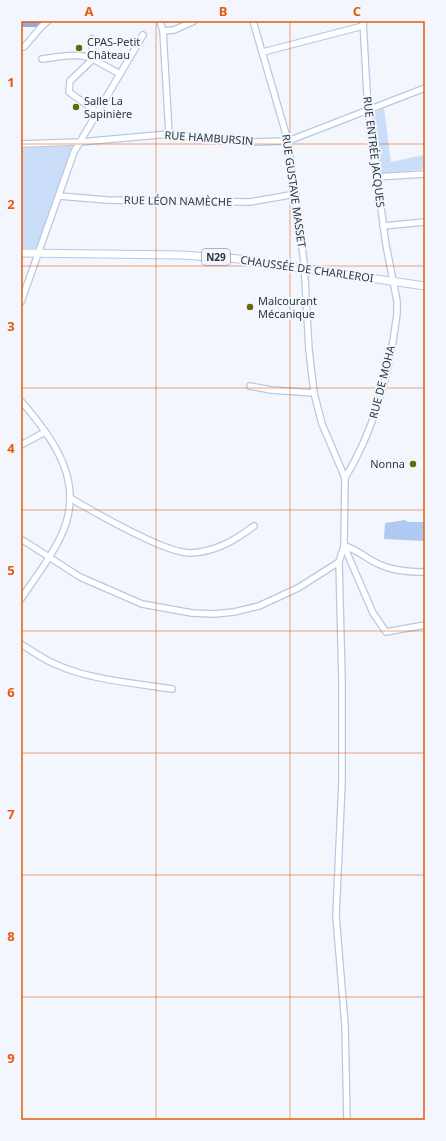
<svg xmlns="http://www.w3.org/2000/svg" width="446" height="1141" font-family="'Noto Sans',sans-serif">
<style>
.green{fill:#caddf9}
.forest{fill:#b0c9f0}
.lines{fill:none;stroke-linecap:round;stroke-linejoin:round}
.river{stroke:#93abd1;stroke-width:8}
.minor-casing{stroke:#b6c8e4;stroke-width:8}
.major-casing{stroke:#b6c8e4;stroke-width:9}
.minor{stroke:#fff;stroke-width:5.5}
.major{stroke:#fff;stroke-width:7}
.grid{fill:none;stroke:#e8590c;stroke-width:1;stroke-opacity:0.55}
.poi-dot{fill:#656908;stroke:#f3f7fd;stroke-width:1.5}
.labels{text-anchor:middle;stroke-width:4;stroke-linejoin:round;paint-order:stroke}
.shield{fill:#f3f7fd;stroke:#696f79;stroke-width:1}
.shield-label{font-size:10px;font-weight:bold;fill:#2e3540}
.poi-label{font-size:11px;fill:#2e3540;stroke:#f3f7fd;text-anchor:start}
.street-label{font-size:11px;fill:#2e3540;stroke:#f3f7fd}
.neatline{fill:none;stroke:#e8590c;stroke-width:1.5}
.grid-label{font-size:13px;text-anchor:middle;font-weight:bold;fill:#e8590c}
</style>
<rect width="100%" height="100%" fill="#f3f7fd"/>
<g class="green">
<path d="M 384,108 L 391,162 L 423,155 L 425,169 L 380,174 L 372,117 L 374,113 Z"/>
<path d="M 71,146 L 73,151 L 38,248 L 21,249 L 21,148 Z"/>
</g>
<path class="forest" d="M 405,520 L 408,522 L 425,522 L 425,541 L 384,539 L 385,523 Z"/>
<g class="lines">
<path class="river" d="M 21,23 L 40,23"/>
<g class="minor-casing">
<g id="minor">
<path d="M 160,21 L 163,31 L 169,134"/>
<path d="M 253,21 L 288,141 L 304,262 L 309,350 L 314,393 L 322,424 L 345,478 L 344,546 L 373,613 L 386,632 L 425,625"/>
<path d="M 163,31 L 174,30 L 194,21"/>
<path d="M 21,47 L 24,47 L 42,26 L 48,21"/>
<path d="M 263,52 L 363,26"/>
<path d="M 42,59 C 57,57 79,52 93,59 L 92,39"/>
<path d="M 97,112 L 69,92 L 70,81 L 93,59 L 120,74"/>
<path d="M 21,144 L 80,142 L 169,134 L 254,142 L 288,141 L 425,88"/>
<path d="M 376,177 L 425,174"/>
<path d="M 59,196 L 107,200 L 250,202 L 296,194"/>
<path d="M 383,226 L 425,222"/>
<path d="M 21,302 L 74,152 L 143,35"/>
<path d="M 250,386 L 271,390 L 314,393"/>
<path d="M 21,401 C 55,441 87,484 60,538 C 50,559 34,579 21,599"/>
<path d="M 21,445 L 45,432"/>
<path d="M 345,478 C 375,429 390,370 397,314 L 397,301 L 386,245 L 368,111 L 363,21"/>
<path d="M 70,498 C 94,512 165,553 190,553 C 215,552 234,541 254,526"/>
<path d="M 21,539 L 80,577 L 142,604 L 192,613 L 214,614 L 234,612 L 259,606 L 298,588 L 339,562 L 344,546"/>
<path d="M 344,546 C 358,549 367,560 381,565 C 394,571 411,572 425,572"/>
<path d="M 339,562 L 342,680 L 342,782 L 336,916 L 345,1025 L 347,1120"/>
<path d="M 21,644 C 32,651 43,659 55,664 C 89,680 135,683 172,689"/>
</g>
</g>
<g class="major-casing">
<path id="major" d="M 21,253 L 182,255 L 239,259 L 425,286"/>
</g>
<use href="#minor" class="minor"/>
<use href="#major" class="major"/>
</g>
<path class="grid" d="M 156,21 L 156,1120M 290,21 L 290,1120M 21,144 L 425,144M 21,266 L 425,266M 21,388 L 425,388M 21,510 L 425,510M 21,631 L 425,631M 21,753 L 425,753M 21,875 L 425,875M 21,997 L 425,997"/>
<g class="poi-dot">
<circle cx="79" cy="48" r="4"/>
<circle cx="76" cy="107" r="4"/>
<circle cx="250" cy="307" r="4"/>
<circle cx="413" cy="464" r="4"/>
</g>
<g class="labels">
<rect class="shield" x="202" y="249" width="28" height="16" rx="3"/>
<g class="shield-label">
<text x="216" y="261">N29</text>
</g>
<g class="poi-label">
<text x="87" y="46">CPAS-Petit<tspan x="87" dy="13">Château</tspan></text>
<text x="84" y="105">Salle La<tspan x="84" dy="13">Sapinière</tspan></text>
<text x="258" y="305">Malcourant<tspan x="258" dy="13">Mécanique</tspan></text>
<text x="405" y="468" text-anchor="end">Nonna</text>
</g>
<g class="street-label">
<text transform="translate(209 138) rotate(4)" y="4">RUE HAMBURSIN</text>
<text transform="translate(374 152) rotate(83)" y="4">RUE ENTRÉE JACQUES</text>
<text transform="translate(294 191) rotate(82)" y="4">RUE GUSTAVE MASSET</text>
<text transform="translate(178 201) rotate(1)" y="4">RUE LÉON NAMÈCHE</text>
<text transform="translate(307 269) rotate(8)" y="4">CHAUSSÉE DE CHARLEROI</text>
<text transform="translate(382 382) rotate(-76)" y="4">RUE DE MOHA</text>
</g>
</g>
<rect width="446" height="1141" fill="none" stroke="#f3f7fd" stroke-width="44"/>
<rect x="22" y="22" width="402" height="1097" class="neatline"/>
<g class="grid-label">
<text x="89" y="16">A</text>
<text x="223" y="16">B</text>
<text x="357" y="16">C</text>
<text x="11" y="87">1</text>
<text x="11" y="209">2</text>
<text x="11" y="331">3</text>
<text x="11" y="453">4</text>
<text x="11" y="575">5</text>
<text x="11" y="697">6</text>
<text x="11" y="819">7</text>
<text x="11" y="941">8</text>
<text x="11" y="1063">9</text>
</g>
</svg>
